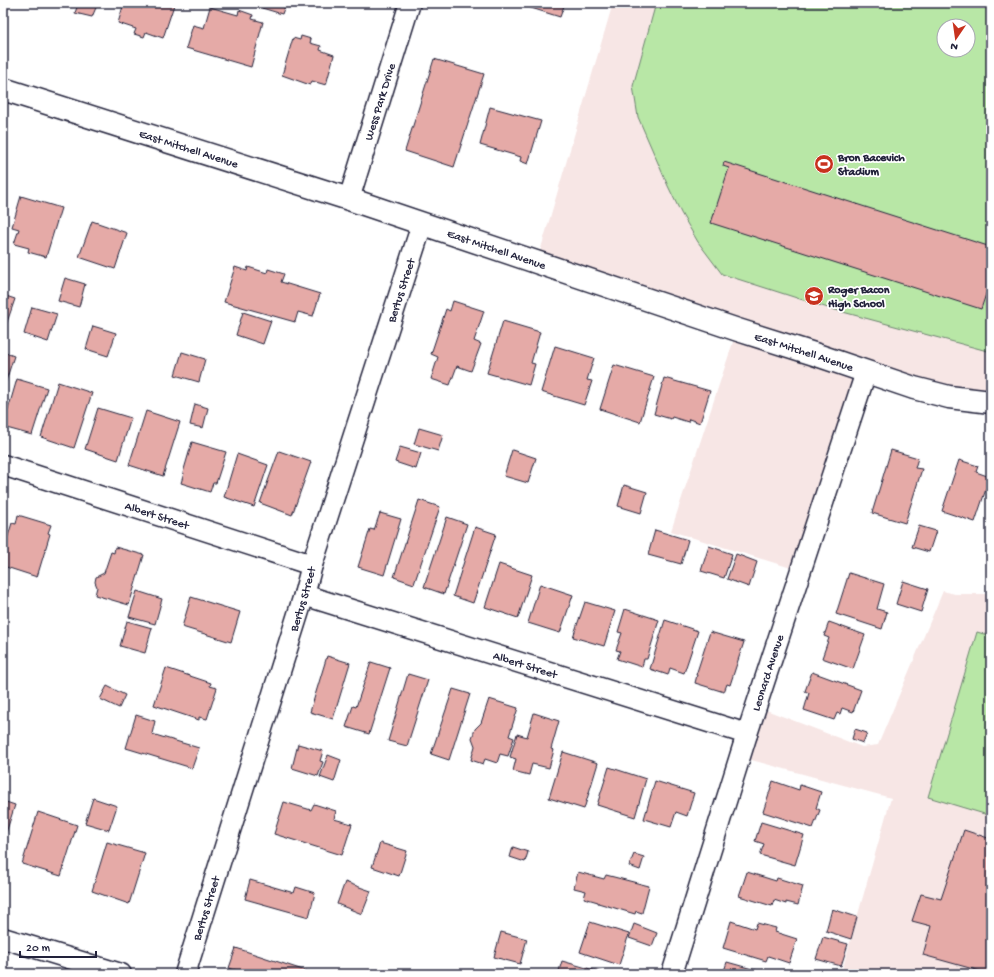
<svg xmlns="http://www.w3.org/2000/svg" width="994" height="977" font-family="'Gochi Hand',sans-serif">
<style>
.built{fill:#f7e6e5;fill-rule:evenodd}
.green{fill:#b8e7a6;stroke:#6d8470;fill-rule:evenodd}
.building{fill:#e5aaa7;stroke:#22223b}
.lines{fill:none;stroke-linecap:round;stroke-linejoin:round}
.minor-casing{stroke:#22223b;stroke-width:23}
.tertiary-casing{stroke:#22223b;stroke-width:25}
.minor{stroke:#fff;stroke-width:20}
.tertiary{stroke:#fff;stroke-width:22}
.labels{text-anchor:middle;stroke-width:3.5;stroke-linejoin:round;paint-order:stroke}
.street-label{font-size:12px;fill:#22223b;stroke:#fff}
.poi-label{font-size:12px;font-weight:bold;fill:#22223b;stroke:#fff;text-anchor:start}
</style>
<rect width="100%" height="100%" fill="#fff"/>
<filter id="ink" filterUnits="userSpaceOnUse"><feTurbulence type="fractalNoise" baseFrequency=".025" numOctaves="2"/><feDisplacementMap in="SourceGraphic" scale="8" xChannelSelector="R" yChannelSelector="G"/><feConvolveMatrix kernelMatrix="1 2 1 2 8 2 1 2 1" color-interpolation-filters="sRGB"/></filter>
<g filter="url(#ink)">
<g class="built">
<path d="M 613,3 L 991,3 L 991,402 L 866,372 L 801,571 L 671,531 L 737,330 L 537,262 ZM 944,26 L 968,26 L 968,50 L 944,50 Z"/>
<path d="M 943,591 L 955,594 L 991,594 L 991,974 L 841,974 L 891,798 L 740,757 L 756,706 L 862,747 L 878,745 Z"/>
</g>
<g class="green">
<path d="M 656,3 L 991,3 L 991,352 L 828,308 L 722,274 L 698,242 L 681,213 L 668,186 L 638,117 L 633,86 ZM 944,26 L 968,26 L 968,50 L 944,50 Z"/>
<path d="M 977,632 L 991,636 L 991,816 L 928,797 Z"/>
</g>
<g class="building">
<path d="M 74,3 L 98,3 L 92,17 L 75,13 L 78,4 Z"/>
<path d="M 124,3 L 170,3 L 174,5 L 163,38 L 146,32 L 144,37 L 134,34 L 136,29 L 118,23 Z"/>
<path d="M 263,3 L 286,3 L 282,14 L 262,8 Z"/>
<path d="M 515,3 L 565,3 L 560,17 Z"/>
<path d="M 210,7 L 238,15 L 239,10 L 253,15 L 252,19 L 263,22 L 251,67 L 186,48 L 193,25 L 204,28 Z"/>
<path d="M 301,36 L 311,39 L 310,43 L 321,46 L 320,50 L 334,55 L 326,85 L 312,81 L 310,85 L 282,75 L 293,38 L 300,40 Z"/>
<path d="M 434,59 L 484,74 L 454,167 L 405,151 Z"/>
<path d="M 490,107 L 541,121 L 528,164 L 520,161 L 521,157 L 480,145 Z"/>
<path d="M 724,162 L 991,247 L 991,279 L 981,309 L 711,223 L 729,168 L 723,166 Z"/>
<path d="M 21,196 L 61,208 L 46,257 L 28,252 L 29,248 L 14,244 L 19,229 L 12,227 Z"/>
<path d="M 92,221 L 127,233 L 115,269 L 79,257 Z"/>
<path d="M 235,267 L 247,271 L 248,267 L 267,273 L 268,269 L 284,274 L 281,282 L 320,294 L 313,316 L 298,312 L 295,322 L 224,302 Z"/>
<path d="M 65,278 L 85,284 L 79,307 L 58,301 Z"/>
<path d="M 3,295 L 15,299 L 6,325 L 3,324 Z"/>
<path d="M 453,301 L 484,311 L 474,341 L 481,344 L 471,371 L 457,366 L 450,385 L 431,379 L 438,357 L 431,354 L 446,309 L 450,311 Z"/>
<path d="M 32,307 L 57,314 L 48,342 L 24,334 Z"/>
<path d="M 243,312 L 271,321 L 263,344 L 236,335 Z"/>
<path d="M 503,321 L 540,332 L 531,363 L 535,364 L 529,385 L 487,373 Z"/>
<path d="M 93,326 L 116,333 L 108,356 L 86,349 Z"/>
<path d="M 555,346 L 594,358 L 587,380 L 592,381 L 584,405 L 541,392 Z"/>
<path d="M 3,352 L 14,356 L 3,390 Z"/>
<path d="M 182,352 L 205,359 L 199,382 L 175,375 Z"/>
<path d="M 614,365 L 654,377 L 640,422 L 600,409 Z"/>
<path d="M 664,378 L 710,391 L 700,423 L 689,419 L 688,422 L 672,417 L 671,419 L 654,414 Z"/>
<path d="M 17,379 L 47,388 L 32,435 L 3,427 Z"/>
<path d="M 58,382 L 92,393 L 74,448 L 41,437 Z"/>
<path d="M 195,404 L 208,408 L 203,428 L 190,425 Z"/>
<path d="M 98,408 L 131,418 L 118,460 L 85,449 Z"/>
<path d="M 146,411 L 180,422 L 163,476 L 129,465 Z"/>
<path d="M 419,428 L 443,435 L 438,451 L 414,444 Z"/>
<path d="M 192,442 L 226,452 L 216,483 L 213,483 L 210,492 L 181,483 L 184,473 L 183,473 Z"/>
<path d="M 400,447 L 421,453 L 416,469 L 395,462 Z"/>
<path d="M 512,450 L 536,458 L 528,483 L 504,476 Z"/>
<path d="M 891,450 L 918,458 L 915,468 L 922,469 L 905,523 L 872,513 Z"/>
<path d="M 279,451 L 311,462 L 292,515 L 260,503 Z"/>
<path d="M 237,454 L 268,465 L 254,507 L 224,497 Z"/>
<path d="M 959,460 L 978,466 L 976,472 L 990,477 L 975,522 L 942,511 Z"/>
<path d="M 624,485 L 647,492 L 641,513 L 618,506 Z"/>
<path d="M 419,500 L 440,507 L 414,584 L 394,577 Z"/>
<path d="M 380,513 L 401,519 L 384,575 L 358,567 L 370,529 L 374,530 Z"/>
<path d="M 18,515 L 51,525 L 48,533 L 50,534 L 37,577 L 3,566 L 3,552 L 12,523 L 16,524 Z"/>
<path d="M 447,517 L 467,524 L 444,594 L 424,587 Z"/>
<path d="M 919,526 L 936,531 L 929,552 L 912,547 Z"/>
<path d="M 475,527 L 496,534 L 473,603 L 453,596 Z"/>
<path d="M 655,530 L 688,540 L 681,564 L 648,555 Z"/>
<path d="M 709,546 L 732,554 L 724,578 L 701,571 Z"/>
<path d="M 115,547 L 144,555 L 129,605 L 95,595 L 97,587 L 95,582 L 96,577 L 104,573 L 111,552 L 114,553 Z"/>
<path d="M 736,554 L 757,562 L 749,587 L 727,579 Z"/>
<path d="M 499,564 L 532,575 L 518,618 L 485,607 Z"/>
<path d="M 849,573 L 884,584 L 877,609 L 887,612 L 882,629 L 836,614 Z"/>
<path d="M 903,581 L 928,589 L 921,612 L 896,604 Z"/>
<path d="M 540,584 L 573,595 L 560,633 L 528,623 Z"/>
<path d="M 137,591 L 162,599 L 155,624 L 129,617 Z"/>
<path d="M 191,597 L 240,612 L 231,642 L 182,627 Z"/>
<path d="M 585,602 L 615,611 L 604,646 L 573,637 Z"/>
<path d="M 625,609 L 659,620 L 647,659 L 644,659 L 642,667 L 617,659 L 620,651 L 616,650 L 622,633 L 618,632 Z"/>
<path d="M 665,620 L 698,631 L 684,673 L 670,668 L 668,675 L 650,669 Z"/>
<path d="M 127,621 L 152,628 L 145,653 L 120,646 Z"/>
<path d="M 829,622 L 865,635 L 853,669 L 822,658 L 829,638 L 824,636 Z"/>
<path d="M 710,632 L 744,642 L 730,685 L 727,684 L 724,692 L 695,683 L 697,675 L 696,675 Z"/>
<path d="M 327,656 L 350,663 L 333,719 L 310,712 Z"/>
<path d="M 371,662 L 390,668 L 369,734 L 346,727 L 353,706 L 356,707 Z"/>
<path d="M 166,668 L 211,683 L 210,686 L 217,688 L 207,719 L 199,717 L 199,720 L 154,705 Z"/>
<path d="M 812,672 L 861,690 L 853,712 L 842,708 L 840,714 L 837,713 L 834,720 L 804,710 L 809,693 L 805,691 Z"/>
<path d="M 408,674 L 428,680 L 407,746 L 388,741 Z"/>
<path d="M 107,686 L 125,695 L 119,708 L 100,699 Z"/>
<path d="M 453,689 L 470,694 L 449,760 L 431,754 Z"/>
<path d="M 489,699 L 518,708 L 509,736 L 514,738 L 508,756 L 500,754 L 497,763 L 485,759 L 483,764 L 471,760 L 475,746 L 472,738 L 475,729 L 481,723 Z"/>
<path d="M 534,713 L 559,721 L 551,749 L 554,750 L 549,768 L 532,764 L 529,775 L 513,771 L 516,759 L 510,757 L 517,734 L 527,737 Z"/>
<path d="M 136,715 L 155,721 L 152,734 L 199,748 L 192,768 L 126,748 Z"/>
<path d="M 855,729 L 867,733 L 863,743 L 852,739 Z"/>
<path d="M 298,744 L 323,751 L 320,761 L 323,762 L 318,776 L 292,768 Z"/>
<path d="M 563,752 L 598,763 L 584,809 L 549,798 Z"/>
<path d="M 328,755 L 341,760 L 334,782 L 320,777 Z"/>
<path d="M 609,767 L 646,779 L 635,817 L 597,805 Z"/>
<path d="M 655,781 L 694,793 L 687,816 L 676,812 L 671,827 L 644,819 Z"/>
<path d="M 773,781 L 799,790 L 800,785 L 821,792 L 816,808 L 820,810 L 813,828 L 763,812 Z"/>
<path d="M 93,798 L 117,806 L 109,830 L 85,823 Z"/>
<path d="M 3,801 L 15,805 L 3,842 Z"/>
<path d="M 284,802 L 311,810 L 314,804 L 336,811 L 334,819 L 352,824 L 342,855 L 274,834 Z"/>
<path d="M 38,812 L 77,825 L 61,876 L 22,864 Z"/>
<path d="M 761,822 L 804,835 L 795,865 L 760,855 L 764,844 L 755,841 Z"/>
<path d="M 964,830 L 991,839 L 991,974 L 923,955 L 931,926 L 912,921 L 921,894 L 941,899 Z"/>
<path d="M 107,842 L 145,853 L 129,904 L 92,891 Z"/>
<path d="M 380,843 L 407,851 L 399,876 L 372,867 Z"/>
<path d="M 513,847 L 528,852 L 525,862 L 510,857 Z"/>
<path d="M 634,854 L 644,857 L 640,870 L 629,866 Z"/>
<path d="M 578,872 L 604,879 L 606,875 L 649,886 L 642,913 L 636,911 L 635,914 L 598,903 L 598,902 L 584,898 L 586,891 L 574,888 Z"/>
<path d="M 747,872 L 776,881 L 777,878 L 803,886 L 798,905 L 786,902 L 786,904 L 774,900 L 772,906 L 739,896 Z"/>
<path d="M 250,880 L 294,893 L 296,887 L 315,893 L 309,917 L 245,899 Z"/>
<path d="M 345,882 L 371,891 L 362,914 L 337,904 Z"/>
<path d="M 832,909 L 857,917 L 851,939 L 826,931 Z"/>
<path d="M 731,921 L 755,929 L 757,923 L 776,928 L 775,932 L 797,939 L 789,963 L 768,956 L 766,961 L 723,948 Z"/>
<path d="M 590,922 L 629,934 L 619,965 L 580,952 Z"/>
<path d="M 634,924 L 657,933 L 652,946 L 629,938 Z"/>
<path d="M 501,932 L 527,939 L 520,964 L 494,957 Z"/>
<path d="M 823,937 L 848,944 L 841,966 L 816,959 Z"/>
<path d="M 236,948 L 312,973 L 311,974 L 248,974 L 229,968 Z"/>
<path d="M 562,961 L 608,974 L 558,974 Z"/>
<path d="M 727,962 L 770,974 L 723,974 Z"/>
</g>
<g class="lines">
<g class="minor-casing">
<g id="minor">
<path id="s1" d="M 349,199 L 410,3"/>
<path id="s2" d="M 3,465 L 312,565"/>
<path id="s3" d="M 304,595 L 747,734"/>
<path d="M 3,938 L 121,974"/>
<path id="s4" d="M 185,974 L 304,595 L 312,565 L 422,224"/>
<path id="s5" d="M 672,974 L 747,734 L 866,372"/>
</g>
</g>
<g class="tertiary-casing">
<g id="tertiary">
<path id="s6" d="M 3,89 L 349,199 L 738,330 L 814,354 L 914,388 L 949,397 L 991,402"/>
</g>
</g>
<use href="#minor" class="minor"/>
<use href="#tertiary" class="tertiary"/>
</g>
</g>
<defs>
<g id="stadium-disc" transform="scale(1)"><circle r="9.5" fill="#c8321e" stroke="#fff"/><path d="M0-5a6.5 5 0 1 0 0 10a6.5 5 0 1 0 0-10ZM-3.5-1.8h7v3.6h-7Z" fill="#fff"/></g>
<g id="school-disc" transform="scale(1)"><circle r="9.5" fill="#c8321e" stroke="#fff"/><path d="M0-5L7-2L0 1L-7-2ZM-4 1L0 2.5L4 1V4Q0 6-4 4Z" fill="#fff"/></g>
</defs>
<g fill-rule="evenodd">
<use href="#stadium-disc" x="824" y="164"/>
<use href="#school-disc" x="814" y="296"/>
</g>
<g class="labels">
<g class="street-label">
<text dy="4" stroke="none"><textPath href="#s1" startOffset="102">Wess Park Drive</textPath></text>
<text dy="4" stroke="none"><textPath href="#s6" startOffset="195">East Mitchell Avenue</textPath></text>
<text dy="4" stroke="none"><textPath href="#s6" startOffset="519">East Mitchell Avenue</textPath></text>
<text dy="4" stroke="none"><textPath href="#s4" startOffset="717">Bertus Street</textPath></text>
<text dy="4" stroke="none"><textPath href="#s6" startOffset="843">East Mitchell Avenue</textPath></text>
<text dy="4" stroke="none"><textPath href="#s2" startOffset="162">Albert Street</textPath></text>
<text dy="4" stroke="none"><textPath href="#s4" startOffset="393">Bertus Street</textPath></text>
<text dy="4" stroke="none"><textPath href="#s3" startOffset="232">Albert Street</textPath></text>
<text dy="4" stroke="none"><textPath href="#s5" startOffset="316">Leonard Avenue</textPath></text>
<text dy="4" stroke="none"><textPath href="#s4" startOffset="69">Bertus Street</textPath></text>
</g>
<g class="poi-label">
<text x="838" y="161">Bron Bacevich<tspan x="838" dy="14">Stadium</tspan></text>
<text x="828" y="293">Roger Bacon<tspan x="828" dy="14">High School</tspan></text>
</g>
</g>
<rect width="994" height="977" fill="none" stroke="#fff" stroke-width="16"/>
<rect x="8" y="8" width="978" height="961" fill="none" stroke="#22223b" stroke-width="1.5" filter="url(#ink)"/>
<g transform="translate(956 38) rotate(193)"><circle r="19" fill="#ffffff" stroke="#a7a7b1"/>
<path d="M0-3L7 15L0 10L-7 15Z" fill="#c8321e"/>
<text y="-6" font-size="11" font-weight="bold" text-anchor="middle" fill="#22223b">N</text>
</g>
<path d="M20 951v6h76v-6" fill="none" stroke="#22223b" stroke-width="2"/>
<text x="26" y="951" font-size="12" fill="#22223b" stroke="#ffffff" stroke-width="3" paint-order="stroke">20 m</text>
</svg>
